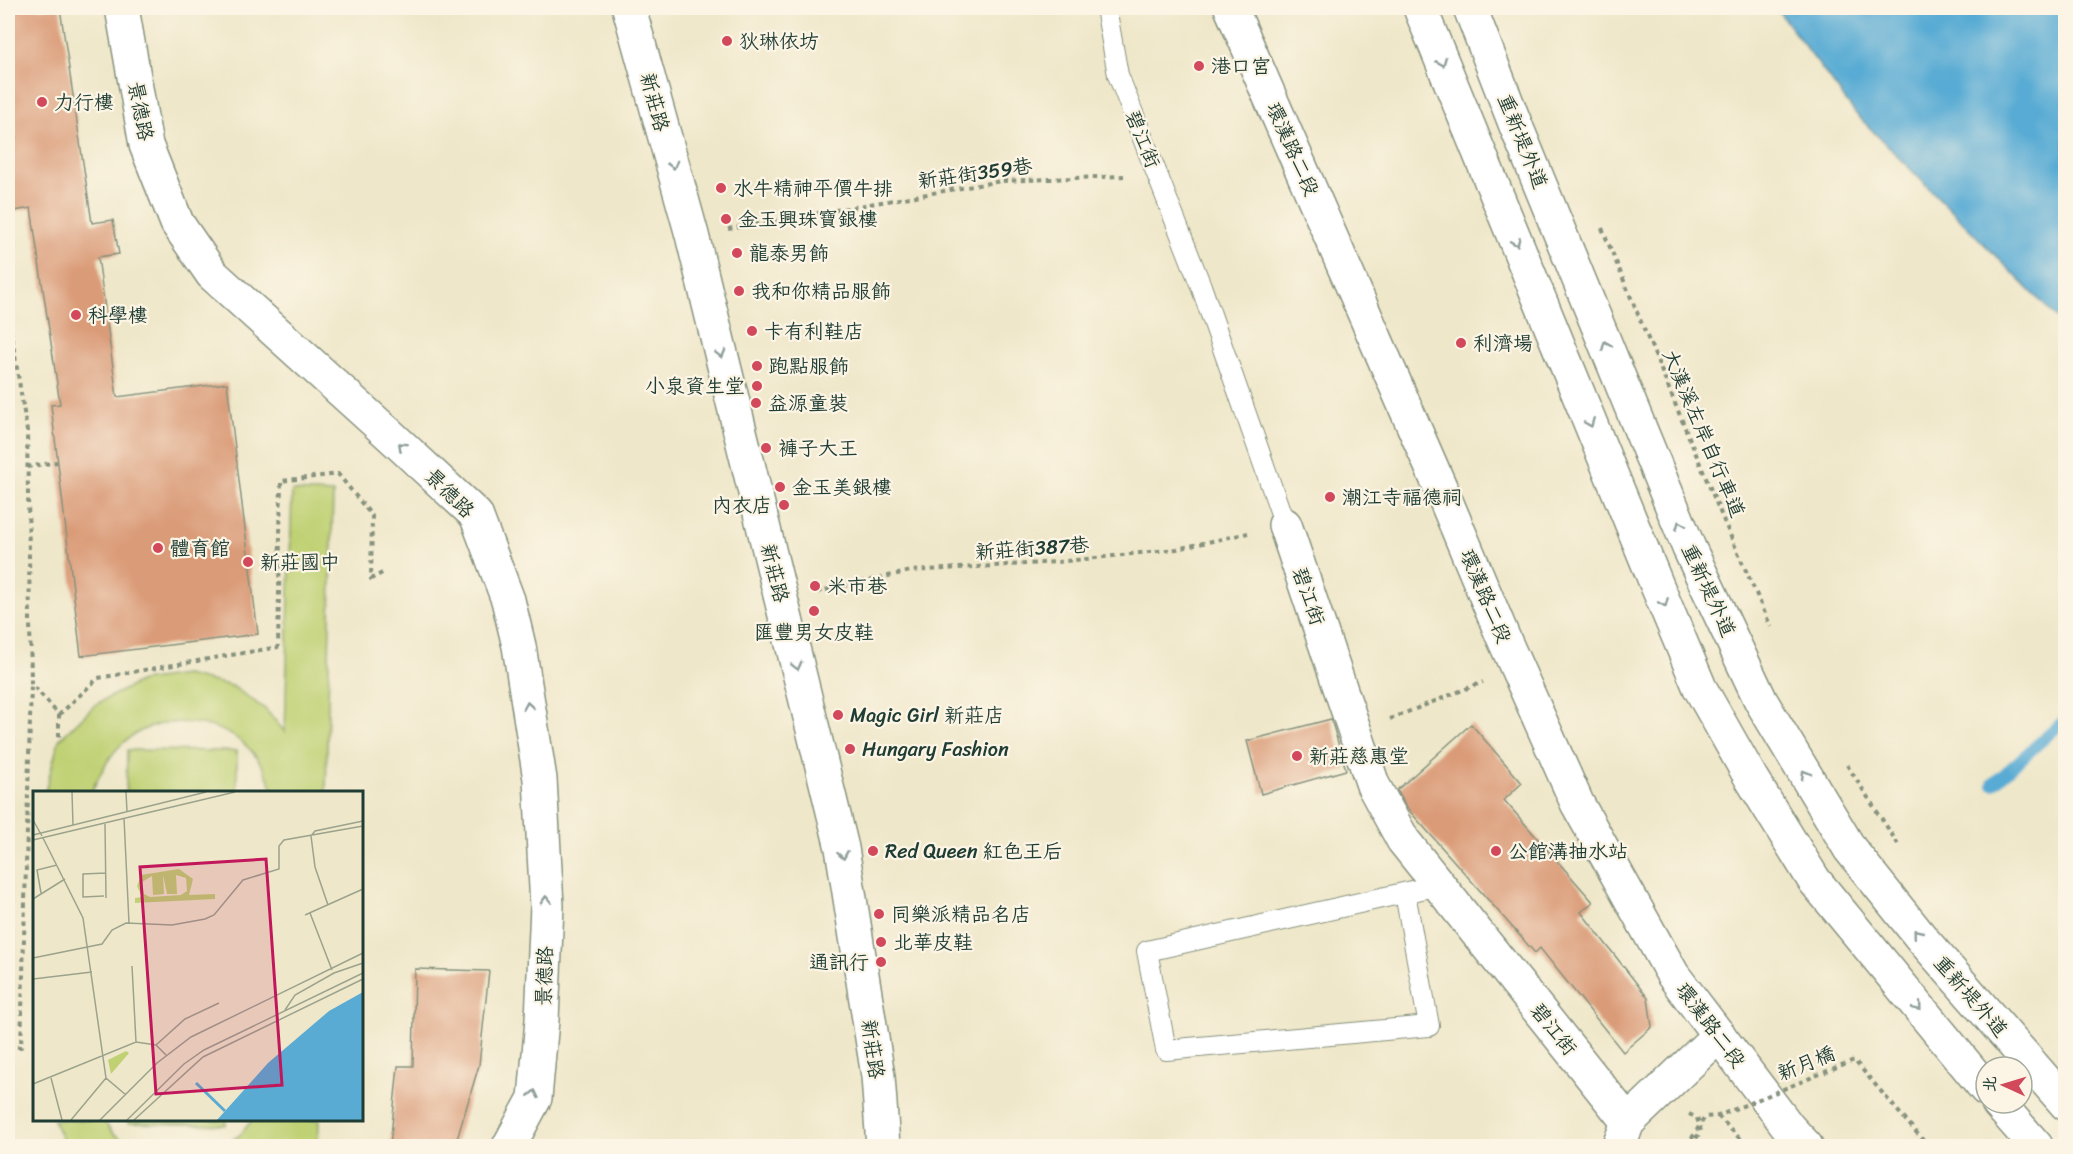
<svg xmlns="http://www.w3.org/2000/svg" width="2073" height="1154" font-family="Sriracha,'LXGW WenKai TC',sans-serif">
<style>
.green{fill:#c0d174;stroke:#708754;stroke-width:1.5}
.water{fill:#59abd4;stroke:#3c7484;stroke-width:1.5}
.lines{fill:none;stroke-linecap:round;stroke-linejoin:round}
.stream{stroke:#59abd4;stroke-width:12}
.building{fill:#da9b78}
.lane-casing{stroke:#87927e;stroke-width:22}
.street-casing{stroke:#87927e;stroke-width:36}
.secondary-casing{stroke:#87927e;stroke-width:36}
.path{stroke:#87927e;stroke-width:4;stroke-dasharray:4.5 4.5;stroke-linecap:butt}
.lane{stroke:#fff;stroke-width:20}
.street{stroke:#fff;stroke-width:33}
.secondary{stroke:#fff;stroke-width:33}
.path-bridge{stroke:#87927e;stroke-width:4;stroke-dasharray:4.5 4.5;stroke-linecap:butt}
.oneway{stroke:#8f9e9a}
.poi-dot{fill:#d1495b;stroke:#fcf5e5;stroke-width:2}
.labels{text-anchor:middle;stroke-width:4.5;stroke-linejoin:round;paint-order:stroke}
.poi-label{font-size:20px;fill:#1f3d34;stroke:#fcf5e5;text-anchor:start}
.street-label{font-size:20px;fill:#1f3d34;stroke:#fcf5e5}
.inset-river{fill:none;stroke:#59abd4;stroke-width:3}
.inset-road{fill:none;stroke:#9ca38d;stroke-width:1.5}
.view{fill:#c2185b;fill-opacity:0.15;stroke:#c2185b;stroke-width:3}
.inset-edge{fill:none;stroke:#1f3d34;stroke-width:3}
</style>
<rect width="100%" height="100%" fill="#fcf5e5"/>
<filter id="ink" filterUnits="userSpaceOnUse"><feTurbulence type="fractalNoise" baseFrequency=".0167" numOctaves="2"/><feDisplacementMap in="SourceGraphic" scale="12" xChannelSelector="R" yChannelSelector="G"/><feConvolveMatrix kernelMatrix="1 2 1 2 8 2 1 2 1" color-interpolation-filters="sRGB"/></filter>
<filter id="wash" filterUnits="userSpaceOnUse"><feTurbulence type="fractalNoise" baseFrequency=".008" numOctaves="4" result="noise"/><feDisplacementMap in="SourceGraphic" scale="24" xChannelSelector="R" yChannelSelector="G"/><feGaussianBlur stdDeviation="1.35" result="paint"/><feColorMatrix in="noise" values="0 0 0 0 0 0 0 0 0 0 0 0 0 0 0 0 0 1.4 0 .05"/><feComposite in="paint" operator="in"/></filter>
<g filter="url(#wash)">
<rect width="100%" height="100%" fill="#efe7c9"/>
<g class="green">
<path d="M 292,491 L 333,493 L 326,792 L 274,792 C 267,774 259,756 243,743 C 210,717 156,714 123,743 C 108,756 100,775 91,792 L 45,792 L 59,740 L 96,704 L 141,681 L 185,675 L 232,686 L 265,709 L 285,732 Z"/>
<path d="M 127,750 L 237,751 L 237,792 L 126,792 Z"/>
<path d="M 53,1120 L 103,1120 L 113,1133 L 132,1146 L 66,1146 Z"/>
<path d="M 128,1120 L 226,1120 L 226,1125 L 128,1123 Z"/>
<path d="M 252,1120 L 319,1120 L 318,1146 L 223,1146 L 240,1135 Z"/>
</g>
<path class="water" d="M 1776,8 L 2065,8 L 2065,326 L 1856,114 Z"/>
<g class="lines">
<path class="stream" d="M 1993,784 L 2066,719"/>
</g>
<g id="blocks">
<g class="building">
<path d="M 8,8 L 60,8 L 92,223 L 113,220 L 119,254 L 98,257 L 117,397 L 227,383 L 258,634 L 81,656 L 51,405 L 60,404 L 31,208 L 8,212 L 8,139 L 16,137 L 8,77 Z"/>
<path d="M 1331,719 L 1346,770 L 1261,794 L 1247,741 Z"/>
<path d="M 1471,724 L 1522,783 L 1504,800 L 1593,902 L 1581,912 L 1648,998 L 1652,1027 L 1623,1052 L 1540,948 L 1535,953 L 1407,808 L 1397,790 Z"/>
<path d="M 415,969 L 489,971 L 479,1065 L 455,1146 L 390,1146 L 398,1066 L 413,1066 Z"/>
</g>
</g>
</g>
<g filter="url(#ink)">
<use href="#blocks" fill-opacity="0" stroke="#87927e" stroke-width="1.5"/>
<g class="lines">
<g class="lane-casing">
<g id="lane">
<path d="M 1106,8 L 1118,75 L 1201,286 L 1285,525"/>
<path d="M 1405,893 L 1429,1026 L 1166,1050 L 1147,951 L 1439,885"/>
</g>
</g>
<g class="street-casing">
<g id="street">
<path d="M 122,8 L 146,145 L 177,223 L 212,274 L 391,436 L 476,515 L 508,600 L 519,646 L 540,779 L 547,906 L 542,1020 L 535,1098 L 509,1146"/>
<path d="M 629,8 L 692,235 L 842,848 L 878,1076 L 883,1146"/>
<path d="M 1285,525 L 1373,785 L 1403,840 L 1628,1122"/>
<path d="M 1619,1146 L 1628,1122 L 1719,1035"/>
</g>
</g>
<g class="secondary-casing">
<g id="secondary">
<path d="M 1231,8 L 1441,489 L 1503,637 L 1577,803 L 1673,975 L 1789,1128 L 1806,1146"/>
<path d="M 1420,8 L 1658,588 L 1700,688 L 1751,778 L 1814,880 L 1986,1089"/>
<path d="M 1470,8 L 1516,126 L 1689,548 L 1761,701 L 1850,849 L 1923,940 L 2066,1104"/>
<path d="M 1998,1103 L 2036,1146"/>
</g>
</g>
<g class="path">
<path d="M 8,128 L 15,127"/>
<path d="M 1602,228 L 1723,519 L 1771,627"/>
<path d="M 728,229 L 1001,181 L 1124,176"/>
<path d="M 8,312 L 27,431 L 31,683 L 59,715 L 59,740"/>
<path d="M 27,467 L 57,462"/>
<path d="M 817,592 L 911,571 L 1058,562 L 1177,549 L 1248,533"/>
<path d="M 59,715 L 98,678 L 278,647 L 281,481 L 338,474 L 372,516 L 371,579 L 386,571"/>
<path d="M 1390,719 L 1483,682"/>
<path d="M 1847,765 L 1898,844"/>
<path d="M 8,1047 L 21,1047 L 31,684"/>
<path d="M 1689,1114 L 1697,1118 L 1701,1131 L 1691,1146"/>
<path d="M 1718,1116 L 1744,1143"/>
</g>
<use href="#lane" class="lane"/>
<use href="#street" class="street"/>
<use href="#secondary" class="secondary"/>
<path class="path-bridge" d="M 1687,1146 L 1705,1117 L 1718,1116 L 1854,1060 L 1928,1146"/>
</g>
<defs><path id="oneway-chevron" d="M-2-3.5L2.5 0L-2 3.5" fill="none" stroke-width="1.6" stroke-linecap="round" stroke-linejoin="round" transform="scale(1.5)"/></defs>
<g class="oneway">
<use href="#oneway-chevron" transform="translate(1442 62) rotate(68)"/>
<use href="#oneway-chevron" transform="translate(673 165) rotate(75)"/>
<use href="#oneway-chevron" transform="translate(1516 242) rotate(68)"/>
<use href="#oneway-chevron" transform="translate(1606 345) rotate(-112)"/>
<use href="#oneway-chevron" transform="translate(721 354) rotate(76)"/>
<use href="#oneway-chevron" transform="translate(1590 423) rotate(68)"/>
<use href="#oneway-chevron" transform="translate(402 446) rotate(-137)"/>
<use href="#oneway-chevron" transform="translate(1680 525) rotate(-112)"/>
<use href="#oneway-chevron" transform="translate(1664 603) rotate(67)"/>
<use href="#oneway-chevron" transform="translate(797 666) rotate(76)"/>
<use href="#oneway-chevron" transform="translate(528 706) rotate(-99)"/>
<use href="#oneway-chevron" transform="translate(1805 774) rotate(-121)"/>
<use href="#oneway-chevron" transform="translate(843 855) rotate(80)"/>
<use href="#oneway-chevron" transform="translate(546 900) rotate(-92)"/>
<use href="#oneway-chevron" transform="translate(1917 933) rotate(-129)"/>
<use href="#oneway-chevron" transform="translate(1918 1007) rotate(50)"/>
<use href="#oneway-chevron" transform="translate(534 1094) rotate(-77)"/>
</g>
</g>
<g class="poi-dot">
<circle cx="727" cy="41" r="6"/>
<circle cx="1199" cy="66" r="6"/>
<circle cx="42" cy="102" r="6"/>
<circle cx="721" cy="188" r="6"/>
<circle cx="726" cy="219" r="6"/>
<circle cx="737" cy="253" r="6"/>
<circle cx="739" cy="291" r="6"/>
<circle cx="76" cy="315" r="6"/>
<circle cx="752" cy="331" r="6"/>
<circle cx="1461" cy="343" r="6"/>
<circle cx="757" cy="366" r="6"/>
<circle cx="757" cy="386" r="6"/>
<circle cx="756" cy="403" r="6"/>
<circle cx="766" cy="448" r="6"/>
<circle cx="780" cy="487" r="6"/>
<circle cx="1330" cy="497" r="6"/>
<circle cx="784" cy="505" r="6"/>
<circle cx="158" cy="548" r="6"/>
<circle cx="248" cy="562" r="6"/>
<circle cx="815" cy="586" r="6"/>
<circle cx="814" cy="611" r="6"/>
<circle cx="838" cy="715" r="6"/>
<circle cx="850" cy="749" r="6"/>
<circle cx="1297" cy="756" r="6"/>
<circle cx="873" cy="851" r="6"/>
<circle cx="1496" cy="851" r="6"/>
<circle cx="879" cy="914" r="6"/>
<circle cx="881" cy="942" r="6"/>
<circle cx="881" cy="962" r="6"/>
</g>
<g class="labels">
<g class="poi-label">
<text x="739" y="48">狄琳依坊</text>
<text x="1211" y="73">港口宮</text>
<text x="54" y="109">力行樓</text>
<text x="733" y="195">水牛精神平價牛排</text>
<text x="738" y="226">金玉興珠寶銀樓</text>
<text x="749" y="260">龍泰男飾</text>
<text x="751" y="298">我和你精品服飾</text>
<text x="88" y="322">科學樓</text>
<text x="764" y="338">卡有利鞋店</text>
<text x="1473" y="350">利濟場</text>
<text x="769" y="373">跑點服飾</text>
<text x="745" y="393" text-anchor="end">小泉資生堂</text>
<text x="768" y="410">益源童裝</text>
<text x="778" y="455">褲子大王</text>
<text x="792" y="494">金玉美銀樓</text>
<text x="1342" y="504">潮江寺福德祠</text>
<text x="772" y="512" text-anchor="end">內衣店</text>
<text x="170" y="555">體育館</text>
<text x="260" y="569">新莊國中</text>
<text x="827" y="593">米市巷</text>
<text x="814" y="639" text-anchor="middle">匯豐男女皮鞋</text>
<text x="850" y="722">Magic Girl 新莊店</text>
<text x="862" y="756">Hungary Fashion</text>
<text x="1309" y="763">新莊慈惠堂</text>
<text x="885" y="858">Red Queen 紅色王后</text>
<text x="1508" y="858">公館溝抽水站</text>
<text x="891" y="921">同樂派精品名店</text>
<text x="893" y="949">北華皮鞋</text>
<text x="869" y="969" text-anchor="end">通訊行</text>
</g>
<g class="street-label">
<text transform="translate(655 102) rotate(75)" y="7">新莊路</text>
<text transform="translate(141 111) rotate(79)" y="7">景德路</text>
<text transform="translate(1143 139) rotate(68)" y="7">碧江街</text>
<text transform="translate(1523 141) rotate(68)" y="7">重新堤外道</text>
<text transform="translate(1293 149) rotate(66)" y="7">環漢路二段</text>
<text transform="translate(975 173) rotate(-8)" y="7">新莊街359巷</text>
<text transform="translate(1704 433) rotate(67)" y="7">大漢溪左岸自行車道</text>
<text transform="translate(450 493) rotate(45)" y="7">景德路</text>
<text transform="translate(1032 548) rotate(-4)" y="7">新莊街387巷</text>
<text transform="translate(775 573) rotate(76)" y="7">新莊路</text>
<text transform="translate(1709 590) rotate(65)" y="7">重新堤外道</text>
<text transform="translate(1309 596) rotate(71)" y="7">碧江街</text>
<text transform="translate(1486 596) rotate(67)" y="7">環漢路二段</text>
<text transform="translate(544 976) rotate(-88)" y="7">景德路</text>
<text transform="translate(1971 996) rotate(49)" y="7">重新堤外道</text>
<text transform="translate(1711 1025) rotate(53)" y="7">環漢路二段</text>
<text transform="translate(1554 1029) rotate(51)" y="7">碧江街</text>
<text transform="translate(873 1049) rotate(82)" y="7">新莊路</text>
<text transform="translate(1806 1063) rotate(-22)" y="7">新月橋</text>
</g>
</g>
<g transform="translate(33 791)">
<rect width="330" height="330" fill="#efe7c9"/>
<path d="M 146,78 L 160,88 L 156,104 L 182,103 L 182,108 L 102,112 L 102,107 L 109,106 L 104,95 L 108,84 ZM 130,84 L 134,103 L 144,103 L 143,84 L 153,87 L 154,100 L 148,104 L 117,106 L 111,103 L 109,91 L 119,85 L 120,104 L 131,103 ZM 93,260 L 96,262 L 78,283 L 75,269 Z" fill="#c0d174" fill-rule="evenodd"/>
<path d="M 330,201 L 330,329 L 184,329 L 235,272 L 296,220 Z" fill="#59abd4"/>
<path class="inset-river" d="M 163,292 L 192,320"/>
<path class="inset-road" d="M 39,1 L 40,34M 93,1 L 94,21M 91,27 L 96,132M 0,29 L 9,45M 72,33 L 73,107M 0,44 L 173,1M 278,45 L 282,76 L 295,114M 278,45 L 282,40 L 330,30M 10,47 L 50,127 L 73,287 L 93,304M 0,49 L 202,1M 8,102 L 4,79 L 24,74M 71,105 L 50,106 L 50,83 L 73,82M 0,108 L 32,88M 277,122 L 299,179M 272,124 L 330,98M 0,167 L 69,153 L 79,139 L 93,132 L 139,134 L 172,128 L 181,124 L 210,89 L 246,78 L 246,55 L 251,49 L 330,35M 99,175 L 103,251M 0,188 L 59,181M 252,219 L 262,204 L 301,182 L 330,172M 123,254 L 152,228 L 186,212M 18,287 L 29,329M 0,293 L 103,251 L 123,254 L 133,264M 38,329 L 73,287M 67,329 L 124,272 L 158,246 L 330,162M 94,329 L 151,273 L 171,259 L 330,182M 101,329 L 170,266 L 330,188"/>
<path class="view" d="M 233,68 L 249,294 L 123,303 L 107,76 Z"/>
<rect width="330" height="330" class="inset-edge"/>
</g>
<rect width="2073" height="1154" fill="none" stroke="#fcf5e5" stroke-width="30"/>
<g transform="translate(2004 1085) rotate(274)"><circle r="28" fill="#fcf5e5" stroke="#a4ab9e" stroke-width="1.5"/>
<path d="M0-4.5L10 22L0 15L-10 22Z" fill="#d1495b"/>
<text y="-9" font-size="16" font-weight="bold" text-anchor="middle" fill="#1f3d34">北</text>
</g>
</svg>
